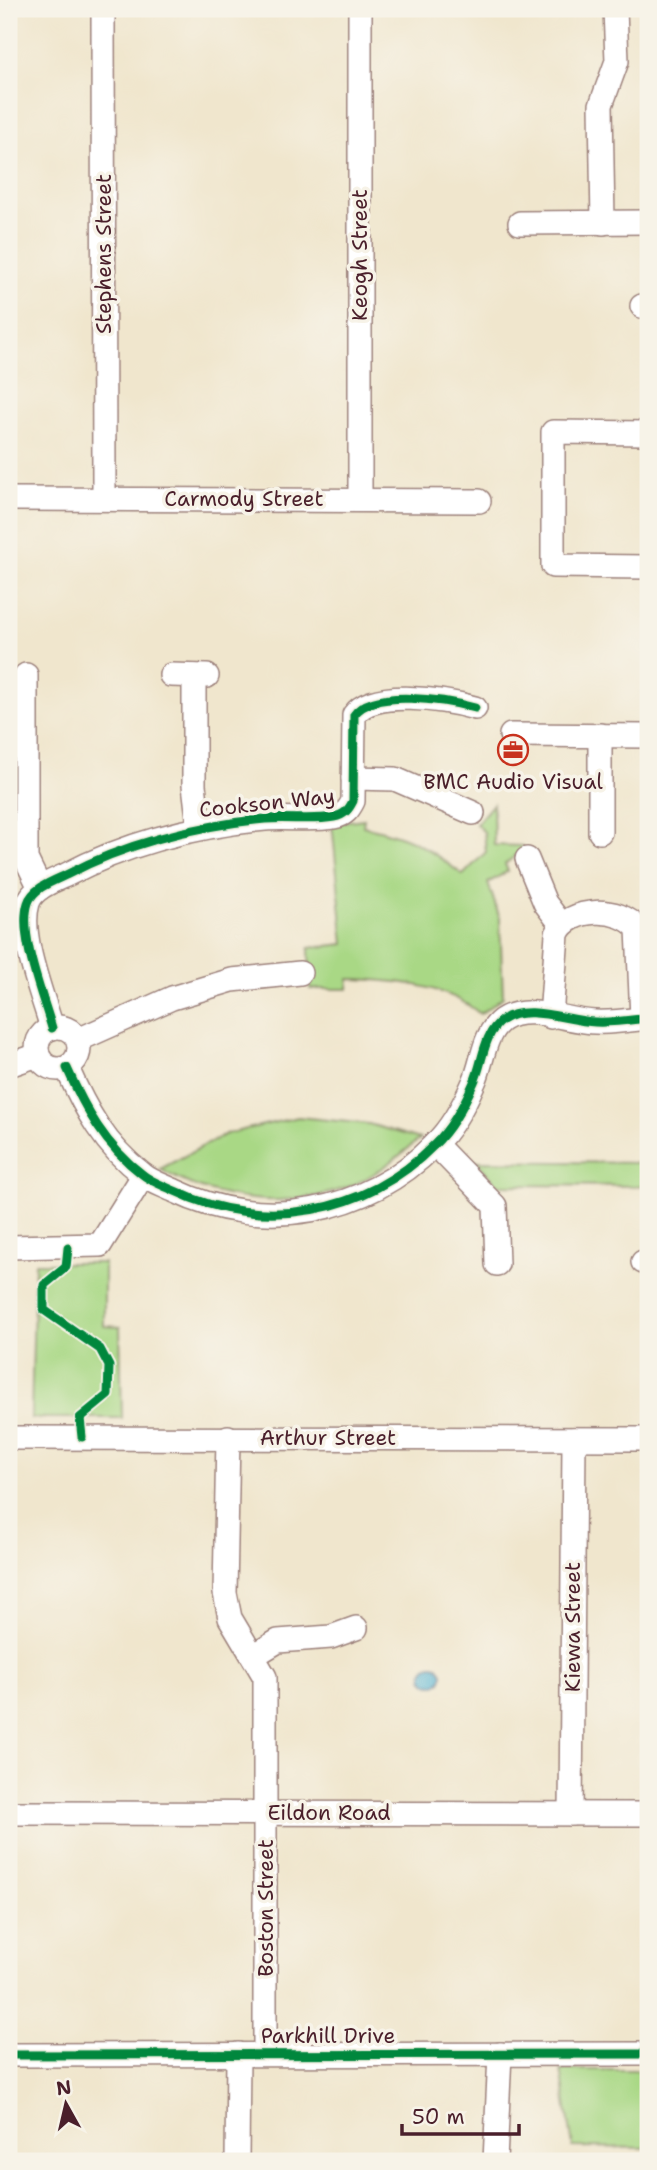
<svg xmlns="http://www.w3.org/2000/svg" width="657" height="2170" font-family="'Shantell Sans',sans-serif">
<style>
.green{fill:#a9d885;stroke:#7a7c58;stroke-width:2}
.water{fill:#54b3d2;stroke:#4f697e;stroke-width:2}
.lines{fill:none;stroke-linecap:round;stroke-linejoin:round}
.minor-casing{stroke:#9d827c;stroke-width:26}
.minor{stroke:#fff;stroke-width:23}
.cycleway-casing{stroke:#f7f3e8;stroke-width:13}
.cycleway{stroke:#00873e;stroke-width:9}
.labels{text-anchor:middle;stroke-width:7;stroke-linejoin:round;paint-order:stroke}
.street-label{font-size:21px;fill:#4a1f2b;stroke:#f7f3e8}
.poi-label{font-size:21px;fill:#4a1f2b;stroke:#f7f3e8}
</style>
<rect width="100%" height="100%" fill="#f7f3e8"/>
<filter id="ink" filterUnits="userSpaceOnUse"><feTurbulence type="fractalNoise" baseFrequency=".0143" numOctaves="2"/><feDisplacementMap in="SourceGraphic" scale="14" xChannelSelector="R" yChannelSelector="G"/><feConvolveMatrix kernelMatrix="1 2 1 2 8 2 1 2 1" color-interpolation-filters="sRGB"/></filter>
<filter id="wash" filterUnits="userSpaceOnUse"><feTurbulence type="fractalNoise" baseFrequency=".00686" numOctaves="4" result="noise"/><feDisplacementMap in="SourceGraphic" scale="28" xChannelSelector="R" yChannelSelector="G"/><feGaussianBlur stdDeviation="1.57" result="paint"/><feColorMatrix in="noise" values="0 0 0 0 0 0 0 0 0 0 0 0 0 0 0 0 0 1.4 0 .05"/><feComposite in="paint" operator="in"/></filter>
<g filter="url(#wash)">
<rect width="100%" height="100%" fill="#f0e6cd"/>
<g class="green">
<path d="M 493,804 L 494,845 L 522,846 L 523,850 L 505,864 L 508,871 L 488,883 L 500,919 L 503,997 L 480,1014 C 446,984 393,980 349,979 L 348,989 L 310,989 L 309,948 L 344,944 L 332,823 L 364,819 L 363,826 C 412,837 424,845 463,875 L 486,852 L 484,832 L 476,824 Z"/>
<path d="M 298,1117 L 369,1124 L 420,1139 C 398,1156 375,1177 348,1187 C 288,1210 215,1202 160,1169 L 226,1134 Z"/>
<path d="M 476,1161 L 645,1163 L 645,1186 L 498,1185 Z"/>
<path d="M 35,1263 L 104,1263 L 104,1326 L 120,1327 L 122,1418 L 31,1418 Z"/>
<path d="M 561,2070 L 648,2070 L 648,2148 L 573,2147 Z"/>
</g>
<circle class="water" cx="433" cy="1675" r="10"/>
</g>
<g filter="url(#ink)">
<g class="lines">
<g class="minor-casing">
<g id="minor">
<path d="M 103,9 L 104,498"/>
<path d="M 520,223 L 648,222"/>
<path d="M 603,223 L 601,105 L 617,61 L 615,9"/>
<path d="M 642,306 L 648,306"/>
<path d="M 648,433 L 553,432 L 553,566 L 648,567"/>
<path d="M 9,499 L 479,501"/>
<path d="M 360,500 L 360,9"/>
<path d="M 26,675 L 26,859 L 40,888"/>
<path d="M 171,675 L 207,676"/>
<path d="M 194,676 L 194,785 L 199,826"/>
<path d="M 511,735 L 648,736"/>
<path d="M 353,778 L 395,779 L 473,813"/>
<path d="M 600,832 L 600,735"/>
<path d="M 527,859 L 545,903 L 561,924"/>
<path d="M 551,1017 L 557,934 C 569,906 621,906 638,929 L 642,1018"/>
<circle cx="58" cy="1048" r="21"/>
<path d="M 52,1028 C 43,996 18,935 28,903 C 33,888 53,881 66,875 C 129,842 195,826 265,819 C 288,817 312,821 334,817 C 345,815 349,809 353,801 L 354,715 C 372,688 446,700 475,708"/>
<path d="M 78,1040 L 172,998 L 232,980 L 300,973"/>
<path d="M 9,1065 L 38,1055"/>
<path d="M 67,1068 C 85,1109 105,1146 142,1174 C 151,1182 165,1186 175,1191 C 262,1233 367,1214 434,1145 C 451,1129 465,1103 474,1082 C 483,1063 483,1034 502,1020 C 527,1003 567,1021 595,1022 C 613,1023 631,1020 648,1018"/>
<path d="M 435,1144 L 495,1206 L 497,1264"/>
<path d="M 9,1247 L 100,1245 L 143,1176"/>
<path d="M 643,1262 L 648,1261"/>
<path d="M 228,1437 L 225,1593 L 230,1618 L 265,1677 L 265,2054"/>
<path d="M 9,1438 L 648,1439"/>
<path d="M 253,1656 L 278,1641 L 331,1637 L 356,1628"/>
<path d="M 9,1813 L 648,1814"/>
<path d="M 571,1814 L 574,1439"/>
<path d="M 9,2055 L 648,2054"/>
<path d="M 237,2161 L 238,2054"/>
<path d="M 495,2161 L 500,2054"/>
</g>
</g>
<use href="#minor" class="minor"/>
<g class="cycleway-casing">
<g id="cycleway">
<path d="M 52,1028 C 43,996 18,935 28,903 C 33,888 53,881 66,875 C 129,842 195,826 265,819 C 288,817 312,821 334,817 C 345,815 349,809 353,801 L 354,715 C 372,688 446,700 475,708"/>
<path d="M 67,1068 C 85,1109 105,1146 142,1174 C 151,1182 165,1186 175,1191 C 262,1233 367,1214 434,1145 C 451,1129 465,1103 474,1082 C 483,1063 483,1034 502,1020 C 527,1003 567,1021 595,1022 C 613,1023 631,1020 648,1018"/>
<path d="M 68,1248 L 66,1267 L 44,1285 L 44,1310 L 100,1349 L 109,1366 L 108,1395 L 80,1418 L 82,1437"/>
<path d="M 9,2055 L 648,2054"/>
</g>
</g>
<use href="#cycleway" class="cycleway"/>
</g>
</g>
<defs>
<g id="office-ring" transform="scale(1.575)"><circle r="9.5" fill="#f7f3e8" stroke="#c8321e" stroke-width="1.5"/><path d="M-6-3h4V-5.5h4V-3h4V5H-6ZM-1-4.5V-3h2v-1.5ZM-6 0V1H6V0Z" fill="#c8321e"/></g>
</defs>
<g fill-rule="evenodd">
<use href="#office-ring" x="513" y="750"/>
</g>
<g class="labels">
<g class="street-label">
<text transform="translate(104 254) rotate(-90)" y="7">Stephens Street</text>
<text transform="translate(360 255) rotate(-90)" y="7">Keogh Street</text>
<text x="244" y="506">Carmody Street</text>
<text transform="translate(267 803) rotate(-6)" y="7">Cookson Way</text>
<text x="328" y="1445">Arthur Street</text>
<text transform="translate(573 1627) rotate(-90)" y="7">Kiewa Street</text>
<text x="329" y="1820">Eildon Road</text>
<text transform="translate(266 1908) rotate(-90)" y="7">Boston Street</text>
<text x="328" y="2043">Parkhill Drive</text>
</g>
<g class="poi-label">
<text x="513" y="789">BMC Audio Visual</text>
</g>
</g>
<rect width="657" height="2170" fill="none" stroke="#f7f3e8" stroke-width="35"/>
<g transform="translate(66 2104) rotate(352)" stroke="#f7f3e8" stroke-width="5" paint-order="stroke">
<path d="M0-5L12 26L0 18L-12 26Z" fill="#4a1f2b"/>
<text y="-10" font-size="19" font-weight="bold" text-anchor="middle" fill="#4a1f2b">N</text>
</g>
<path d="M402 2124v10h117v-10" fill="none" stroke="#4a1f2b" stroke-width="3.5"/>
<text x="412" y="2124" font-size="21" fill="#4a1f2b" stroke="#f7f3e8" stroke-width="5" paint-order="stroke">50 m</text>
</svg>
